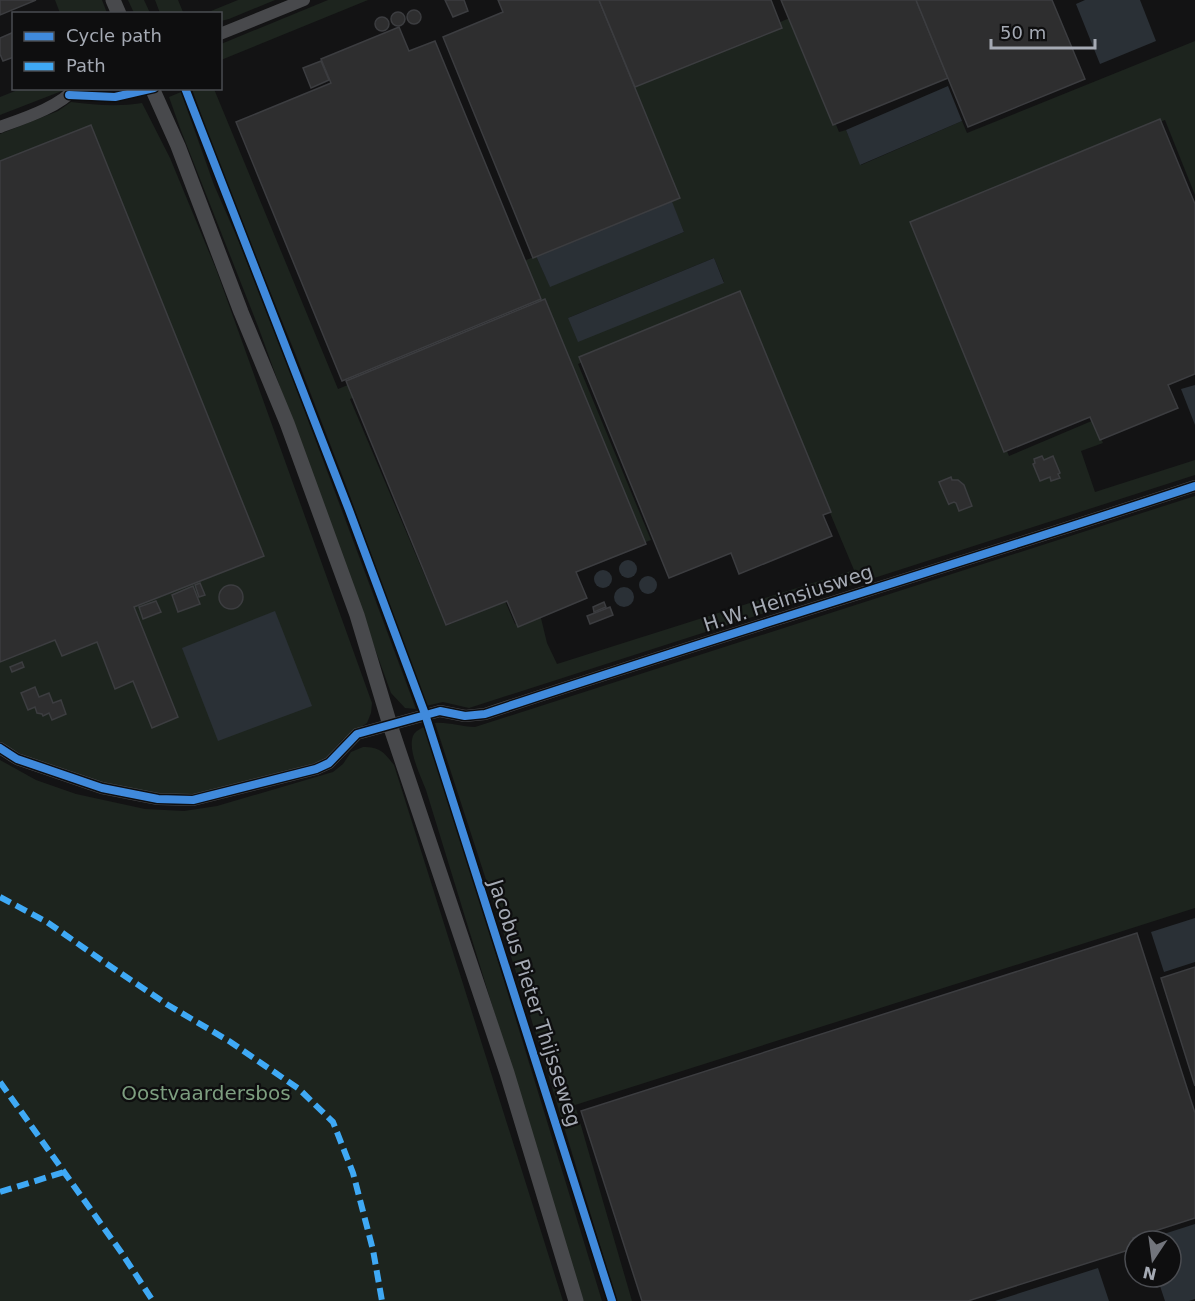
<svg xmlns="http://www.w3.org/2000/svg" width="1195" height="1301" font-family="'DejaVu Sans',sans-serif">
<style>
.green{fill:#1d241e;fill-rule:evenodd}
.water{fill:#2a3036}
.building{fill:#2e2e2f;stroke:#3c3d40;stroke-width:1.5}
.lines{fill:none;stroke-linecap:round;stroke-linejoin:round}
.minor{stroke:#48494c;stroke-width:12}
.tertiary{stroke:#48494c;stroke-width:15}
.quiet{stroke:#3fa9f5;stroke-width:6;stroke-dasharray:12 6;stroke-linecap:butt}
.cycleway-casing{stroke:#0e0e0f;stroke-width:11}
.cycleway{stroke:#408adc;stroke-width:8}
.labels{text-anchor:middle;stroke-width:4.5;stroke-linejoin:round;paint-order:stroke}
.street-label{font-size:20px;fill:#a5aab4;stroke:#0e0e0f}
.park-label{font-size:20px;fill:#7d9e7f;stroke:#0e0e0f}
</style>
<rect width="100%" height="100%" fill="#131314"/>
<g class="green">
<path d="M 55,0 L 102,0 L 107,13 L 60,13 Z"/>
<path d="M 128,0 L 144,0 L 150,13 L 134,13 Z"/>
<path d="M 155,0 L 178,0 L 183,12 L 211,11 L 238,0 L 275,0 L 229,19 L 221,21 L 220,14 L 160,13 Z"/>
<path d="M 328,0 L 368,0 L 221,60 L 221,44 Z"/>
<path d="M 792,17 L 839,132 L 846,130 L 861,165 L 962,121 L 967,133 L 1195,41 L 1195,195 L 1165,120 L 912,222 L 1009,456 L 1094,420 L 1103,443 L 1081,451 L 1095,492 L 1195,460 L 1195,475 L 469,708 L 443,702 L 426,706 L 347,488 L 295,353 L 218,164 L 192,89 L 214,89 L 338,389 L 537,307 L 519,263 L 536,256 L 550,286 L 684,232 L 624,88 ZM 714,258 L 724,282 L 568,318 ZM 739,296 L 854,570 L 557,664 L 547,643 L 540,614 L 515,624 L 505,601 L 446,626 L 350,399 L 545,317 L 641,544 L 651,540 L 578,364 Z"/>
<path d="M 20,89 L 67,89 L 0,115 L 0,97 Z"/>
<path d="M 181,92 L 214,185 L 239,242 L 292,377 L 416,709 L 405,708 L 391,693 L 259,329 L 180,128 L 169,97 Z"/>
<path d="M 71,102 C 95,105 118,107 142,103 L 170,158 L 216,269 L 372,703 L 371,713 L 367,723 L 343,739 L 324,760 L 258,782 L 188,796 L 161,795 L 65,774 L 0,744 L 0,662 L 55,640 L 62,656 L 97,642 L 115,688 L 133,681 L 152,727 L 178,717 L 134,607 L 264,556 L 91,125 L 0,161 L 0,134 L 58,111 Z"/>
<path d="M 1195,496 L 1195,908 L 575,1105 L 632,1301 L 617,1301 L 530,1015 L 435,723 C 449,722 461,727 475,727 Z"/>
<path d="M 426,726 L 602,1301 L 583,1301 L 426,790 C 421,777 406,747 414,734 C 417,730 422,728 426,726 Z"/>
<path d="M 363,747 C 380,747 384,752 394,765 L 563,1301 L 0,1301 L 0,760 L 36,780 L 76,794 L 145,809 L 184,811 L 217,806 L 333,772 L 343,764 L 351,752 Z"/>
</g>
<g class="water">
<path d="M 1085,0 L 1140,0 L 1156,41 L 1100,64 L 1076,4 Z"/>
<path d="M 948,86 L 962,121 L 860,165 L 846,130 Z"/>
<path d="M 671,199 L 684,232 L 550,287 L 536,256 Z"/>
<path d="M 714,258 L 724,283 L 578,342 L 568,318 Z"/>
<path d="M 1195,385 L 1195,425 L 1181,389 Z"/>
<circle cx="628" cy="569" r="9"/>
<circle cx="603" cy="579" r="9"/>
<circle cx="648" cy="585" r="9"/>
<circle cx="624" cy="597" r="10"/>
<path d="M 275,611 L 312,706 L 218,741 L 182,648 Z"/>
<path d="M 1195,918 L 1195,962 L 1164,972 L 1151,932 Z"/>
<path d="M 1195,1224 L 1195,1299 L 1189,1301 L 1165,1301 L 1157,1277 L 1171,1277 L 1171,1241 L 1145,1240 Z"/>
<path d="M 1098,1268 L 1109,1301 L 995,1301 Z"/>
</g>
<g class="building">
<path d="M 0,0 L 36,0 L 0,15 Z"/>
<path d="M 445,0 L 464,0 L 468,11 L 453,17 Z"/>
<path d="M 498,0 L 599,0 L 680,198 L 533,258 L 443,37 L 503,12 Z"/>
<path d="M 599,0 L 771,0 L 782,28 L 635,87 Z"/>
<path d="M 781,0 L 916,0 L 948,78 L 833,125 Z"/>
<path d="M 916,0 L 1052,0 L 1085,79 L 968,127 Z"/>
<circle cx="414" cy="17" r="7"/>
<circle cx="398" cy="19" r="7"/>
<circle cx="382" cy="24" r="7"/>
<path d="M 399,27 L 409,51 L 435,41 L 541,299 L 342,381 L 236,122 L 331,83 L 321,59 Z"/>
<path d="M 14,32 L 14,57 L 3,61 L 0,54 L 0,38 Z"/>
<path d="M 321,61 L 329,80 L 311,88 L 303,68 Z"/>
<path d="M 1160,119 L 1195,204 L 1195,374 L 1168,385 L 1178,408 L 1100,440 L 1090,417 L 1004,452 L 910,222 Z"/>
<path d="M 91,125 L 264,556 L 134,607 L 178,717 L 152,728 L 133,681 L 115,689 L 97,642 L 62,656 L 55,640 L 0,662 L 0,161 Z"/>
<path d="M 740,291 L 831,512 L 823,515 L 832,536 L 739,574 L 731,553 L 669,578 L 579,357 Z"/>
<path d="M 545,299 L 646,544 L 576,572 L 587,598 L 518,627 L 507,601 L 446,625 L 346,381 Z"/>
<path d="M 1042,456 L 1044,460 L 1053,456 L 1060,473 L 1058,474 L 1060,478 L 1051,481 L 1050,477 L 1040,481 L 1033,464 L 1035,463 L 1034,459 Z"/>
<path d="M 951,477 L 952,480 L 958,480 L 964,485 L 972,506 L 959,511 L 956,503 L 954,502 L 949,504 L 949,505 L 939,482 Z"/>
<path d="M 200,583 L 205,595 L 199,597 L 195,585 Z"/>
<circle cx="231" cy="597" r="12"/>
<path d="M 193,586 L 200,604 L 178,612 L 172,595 Z"/>
<path d="M 156,601 L 161,612 L 143,619 L 139,607 Z"/>
<path d="M 604,602 L 606,607 L 594,612 L 593,607 Z"/>
<path d="M 610,607 L 613,615 L 590,624 L 587,616 Z"/>
<path d="M 22,662 L 24,667 L 12,672 L 10,667 Z"/>
<path d="M 35,687 L 39,697 L 49,693 L 53,703 L 61,700 L 66,714 L 52,720 L 49,713 L 43,716 L 42,714 L 37,713 L 35,707 L 28,710 L 21,693 Z"/>
<path d="M 1137,933 L 1195,1113 L 1195,1218 L 1133,1238 L 1135,1248 L 968,1301 L 642,1301 L 581,1111 Z"/>
<path d="M 1195,967 L 1195,1086 L 1161,978 Z"/>
</g>
<g class="lines">
<g class="minor">
<path d="M 220,34 L 304,0"/>
<path d="M 0,127 C 22,119 60,107 75,88"/>
<path d="M 0,748 L 17,759 L 102,788 L 158,799 L 193,800 L 316,769 L 329,763 L 357,734 L 440,711 L 465,716 L 485,714 C 721,635 959,564 1195,486"/>
</g>
<g class="tertiary">
<path d="M 113,0 L 119,14"/>
<path d="M 152,88 L 178,146 L 241,312 L 287,423 L 357,615 L 390,725 L 507,1073 L 576,1301"/>
</g>
<g class="quiet">
<path d="M 0,897 L 47,922 L 107,964 L 168,1005 L 229,1041 L 299,1089 L 333,1122 L 353,1173 L 373,1250 L 382,1301"/>
<path d="M 0,1082 L 121,1252 L 153,1301"/>
<path d="M 0,1192 L 64,1172"/>
</g>
<g class="cycleway-casing">
<g id="cycleway">
<path d="M 185,88 L 349,510 L 425,714 L 612,1301"/>
<path d="M 69,95 L 115,97 L 154,88"/>
<path d="M 0,748 L 17,759 L 102,788 L 158,799 L 193,800 L 316,769 L 329,763 L 357,734 L 440,711 L 465,716 L 485,714 C 721,635 959,564 1195,486"/>
</g>
</g>
<use href="#cycleway" class="cycleway"/>
</g>
<g class="labels">
<g class="street-label">
<text transform="translate(788 598) rotate(-18)" y="7">H.W. Heinsiusweg</text>
<text transform="translate(535 1003) rotate(72)" y="7">Jacobus Pieter Thijsseweg</text>
</g>
<g class="park-label">
<text x="206" y="1100">Oostvaardersbos</text>
</g>
</g>
<rect x="12" y="12" width="210" height="78" fill="#0e0e0f" stroke="#4a4c51" stroke-width="1.5"/>
<rect x="24" y="32" width="30" height="9" fill="#408adc" stroke="#4a4c51" stroke-width="1.5"/>
<text x="66" y="42" font-size="18" fill="#a5aab4">Cycle path</text>
<rect x="24" y="62" width="30" height="9" fill="#3fa9f5" stroke="#4a4c51" stroke-width="1.5"/>
<text x="66" y="72" font-size="18" fill="#a5aab4">Path</text>
<g transform="translate(1153 1259) rotate(193)"><circle r="28" fill="#0e0e0f" stroke="#4a4c51" stroke-width="1.5"/>
<path d="M0-4.5L10 22L0 15L-10 22Z" fill="#72757c"/>
<text y="-9" font-size="16" font-weight="bold" text-anchor="middle" fill="#a5aab4">N</text>
</g>
<path d="M991 39v9h104v-9" fill="none" stroke="#a5aab4" stroke-width="3"/>
<text x="1000" y="39" font-size="18" fill="#a5aab4" stroke="#0e0e0f" stroke-width="4.5" paint-order="stroke">50 m</text>
</svg>
